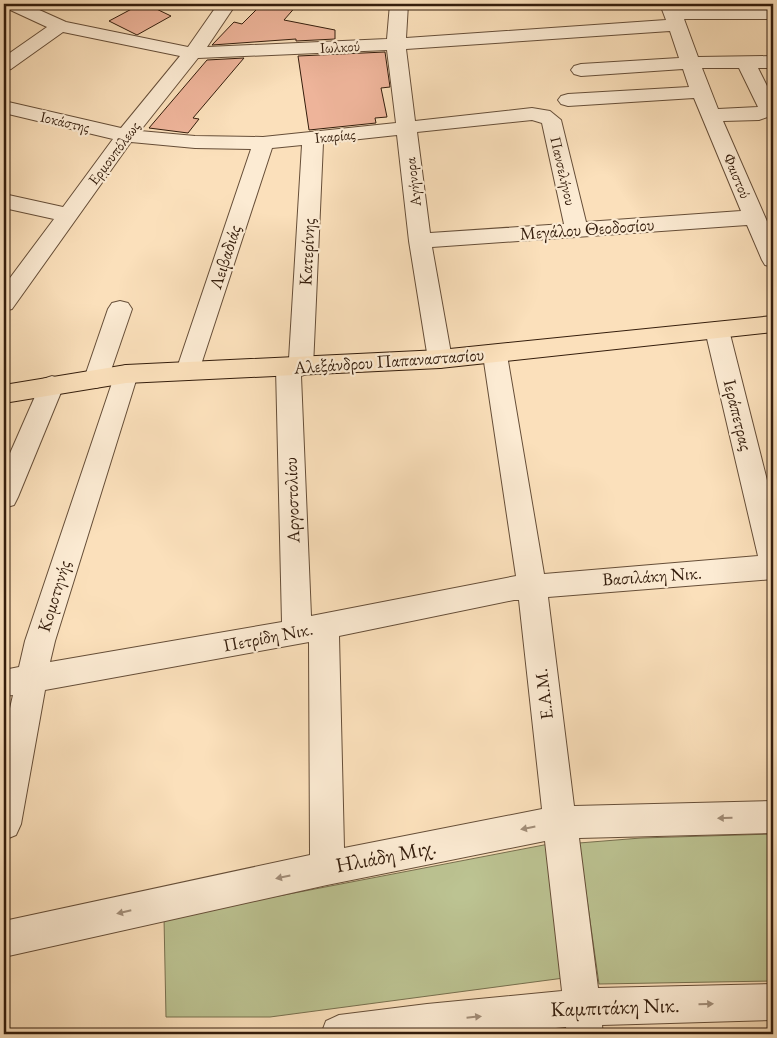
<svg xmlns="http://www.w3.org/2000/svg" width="777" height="1038" font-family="'EB Garamond',serif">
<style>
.green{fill:#bcc392;stroke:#78704f}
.building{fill:#eeb49a;stroke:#341d0c}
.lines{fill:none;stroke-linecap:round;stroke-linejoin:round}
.minor-casing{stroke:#664e38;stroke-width:2}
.major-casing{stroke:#341d0c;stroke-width:2}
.minor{fill:#fcebd3;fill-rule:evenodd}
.major{fill:#fbe0bb;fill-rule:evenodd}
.oneway{fill:#a28e79}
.labels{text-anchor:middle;stroke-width:4.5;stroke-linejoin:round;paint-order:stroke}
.far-street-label{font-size:15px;fill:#341d0c;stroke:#fcebd3}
.street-label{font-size:18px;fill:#341d0c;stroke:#fcebd3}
.near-street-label{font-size:21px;fill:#341d0c;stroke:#fcebd3}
</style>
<rect width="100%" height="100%" fill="#fbe0bb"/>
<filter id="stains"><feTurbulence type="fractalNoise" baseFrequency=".004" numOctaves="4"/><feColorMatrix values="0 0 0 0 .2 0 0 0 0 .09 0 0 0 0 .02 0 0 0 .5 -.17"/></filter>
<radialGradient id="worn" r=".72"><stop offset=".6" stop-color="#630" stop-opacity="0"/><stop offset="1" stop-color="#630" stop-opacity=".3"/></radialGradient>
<g class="green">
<path d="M 773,834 L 773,981 L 599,984 L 579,843 L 641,838 Z"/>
<path d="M 549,844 L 564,978 L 270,1017 L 166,1017 L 164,918 Z"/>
</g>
<g class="building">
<path d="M 141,4 L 146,4 L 171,16 L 137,35 L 109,21 Z"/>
<path d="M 262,4 L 298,4 L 284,20 L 335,30 L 335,39 L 296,41 L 296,39 L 212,45 L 234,22 L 242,24 Z"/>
<path d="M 385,52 L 390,87 L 381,88 L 387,117 L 375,118 L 376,123 L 309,130 L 298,56 Z"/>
<path d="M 244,58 L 193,118 L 199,119 L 188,133 L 149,128 L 207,60 Z"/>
</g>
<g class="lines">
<g class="minor-casing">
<g id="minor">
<path d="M 4,4 L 26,4 L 66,22 L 188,47 L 218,4 L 236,4 L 207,47 L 387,39 L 390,4 L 408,4 L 406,38 L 666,20 L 660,4 L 678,4 L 680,9 L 773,9 L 773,19 L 684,19 L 698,57 L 773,56 L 773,68 L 758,68 L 773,98 L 773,115 L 759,120 L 723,121 L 773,235 L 773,267 L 765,265 L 762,260 L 747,225 L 432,247 L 452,359 L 449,365 L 440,368 L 431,365 L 428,359 L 409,241 L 397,135 L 323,143 L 313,367 L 310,373 L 301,376 L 311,616 L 516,576 L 483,355 L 486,349 L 495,346 L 504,349 L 507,355 L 544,574 L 758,556 L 705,330 L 709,324 L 717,322 L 725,324 L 729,330 L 773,504 L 773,579 L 548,597 L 574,806 L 773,801 L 773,833 L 579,838 L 598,988 L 773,984 L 773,1020 L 602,1025 L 603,1034 L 567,1034 L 566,1027 L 491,1034 L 321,1034 L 326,1021 L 339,1015 L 427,1004 L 562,991 L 545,841 L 327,885 L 4,957 L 4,921 L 310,855 L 309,642 L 45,690 L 21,824 L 16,835 L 4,840 L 4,735 L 13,695 L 4,696 L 4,670 L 19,667 L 25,641 L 117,368 L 126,365 L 135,368 L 138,374 L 55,641 L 50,662 L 282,622 L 276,368 L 279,362 L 289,359 L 302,145 L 272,148 L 197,377 L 188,380 L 179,377 L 176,371 L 251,149 L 195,148 L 131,142 L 12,309 L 4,311 L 4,286 L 54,219 L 4,208 L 4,194 L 63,207 L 113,139 L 4,113 L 4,101 L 121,128 L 180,56 L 63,32 L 11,69 L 4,71 L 4,57 L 47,27 L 6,8 ZM 670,31 L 679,58 L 581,64 L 574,66 L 571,70 L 574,74 L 581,76 L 683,69 L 689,87 L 568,94 L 561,96 L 558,100 L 561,104 L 568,106 L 694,98 L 741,211 L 586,222 L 561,120 L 550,111 L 532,108 L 415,121 L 406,49 ZM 387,50 L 396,123 L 263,137 L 195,136 L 140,131 L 198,58 ZM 702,68 L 739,68 L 758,107 L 718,109 ZM 532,120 L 542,123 L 564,224 L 430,233 L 417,132 ZM 514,600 L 519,600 L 542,809 L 344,848 L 339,636 Z"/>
<path d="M 120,301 L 128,303 L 132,309 L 108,379 L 105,385 L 96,388 L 87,385 L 84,379 L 108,309 L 112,303 Z"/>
<path d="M 52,376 L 61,379 L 64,385 L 18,497 L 14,505 L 4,508 L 4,467 L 40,385 L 43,379 Z"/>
</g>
</g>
<g class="major-casing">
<path id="major" d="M 773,316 L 773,332 L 440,368 L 126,383 L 4,403 L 4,385 L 126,365 L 440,350 Z"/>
</g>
<use href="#minor" class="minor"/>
<use href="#major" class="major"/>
</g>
<defs><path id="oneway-solid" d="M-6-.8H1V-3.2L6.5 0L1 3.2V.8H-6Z" transform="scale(1.25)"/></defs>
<g class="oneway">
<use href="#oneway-solid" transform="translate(725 818) rotate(179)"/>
<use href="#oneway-solid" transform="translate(528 828) rotate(169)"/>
<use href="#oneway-solid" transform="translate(283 877) rotate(168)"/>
<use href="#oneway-solid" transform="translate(124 912) rotate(167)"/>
<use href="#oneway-solid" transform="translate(706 1004) rotate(-2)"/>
<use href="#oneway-solid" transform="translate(474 1017) rotate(-6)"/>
</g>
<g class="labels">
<g class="far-street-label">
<text transform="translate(340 47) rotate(-3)" y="5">Ιωλκού</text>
<text transform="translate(65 122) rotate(13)" y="5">Ιοκάστης</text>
<text transform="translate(335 136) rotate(-6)" y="5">Ικαρίας</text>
<text transform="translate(114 153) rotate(-53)" y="5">Ερμουπόλεως</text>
<text transform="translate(563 171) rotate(77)" y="5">Πανσελήνου</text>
<text transform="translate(737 176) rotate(67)" y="5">Φαιστού</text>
<text transform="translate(413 182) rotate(-97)" y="5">Αγήνορα</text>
</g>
<g class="street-label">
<text transform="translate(587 229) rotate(-4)" y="6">Μεγάλου Θεοδοσίου</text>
<text transform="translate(307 252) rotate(-87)" y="6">Κατερίνης</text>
<text transform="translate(225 257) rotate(-72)" y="6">Λειβαδιάς</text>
<text transform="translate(389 361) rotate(-4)" y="6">Αλεξάνδρου Παπαναστασίου</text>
<text transform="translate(738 415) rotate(76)" y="6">Ιεράπετρας</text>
<text transform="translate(292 500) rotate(-92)" y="6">Αργοστολίου</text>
<text transform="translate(652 576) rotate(-4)" y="6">Βασιλάκη Νικ.</text>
<text transform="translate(54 596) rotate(-73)" y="6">Κομοτηνής</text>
<text transform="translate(268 637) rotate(-11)" y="6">Πετρίδη Νικ.</text>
<text transform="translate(544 694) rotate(-97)" y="6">Ε.Α.Μ.</text>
</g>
<g class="near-street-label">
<text transform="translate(386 856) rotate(-11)" y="7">Ηλιάδη Μιχ.</text>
<text transform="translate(615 1007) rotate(-2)" y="7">Καμπιτάκη Νικ.</text>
</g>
</g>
<rect width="777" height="1038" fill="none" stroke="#fbe0bb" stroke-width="20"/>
<rect x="5" y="5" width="767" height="1028" fill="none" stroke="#341d0c" stroke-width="2.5"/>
<rect x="10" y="10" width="757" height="1018" fill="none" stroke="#341d0c"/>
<rect width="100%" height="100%" filter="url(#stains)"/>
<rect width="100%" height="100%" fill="url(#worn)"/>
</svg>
